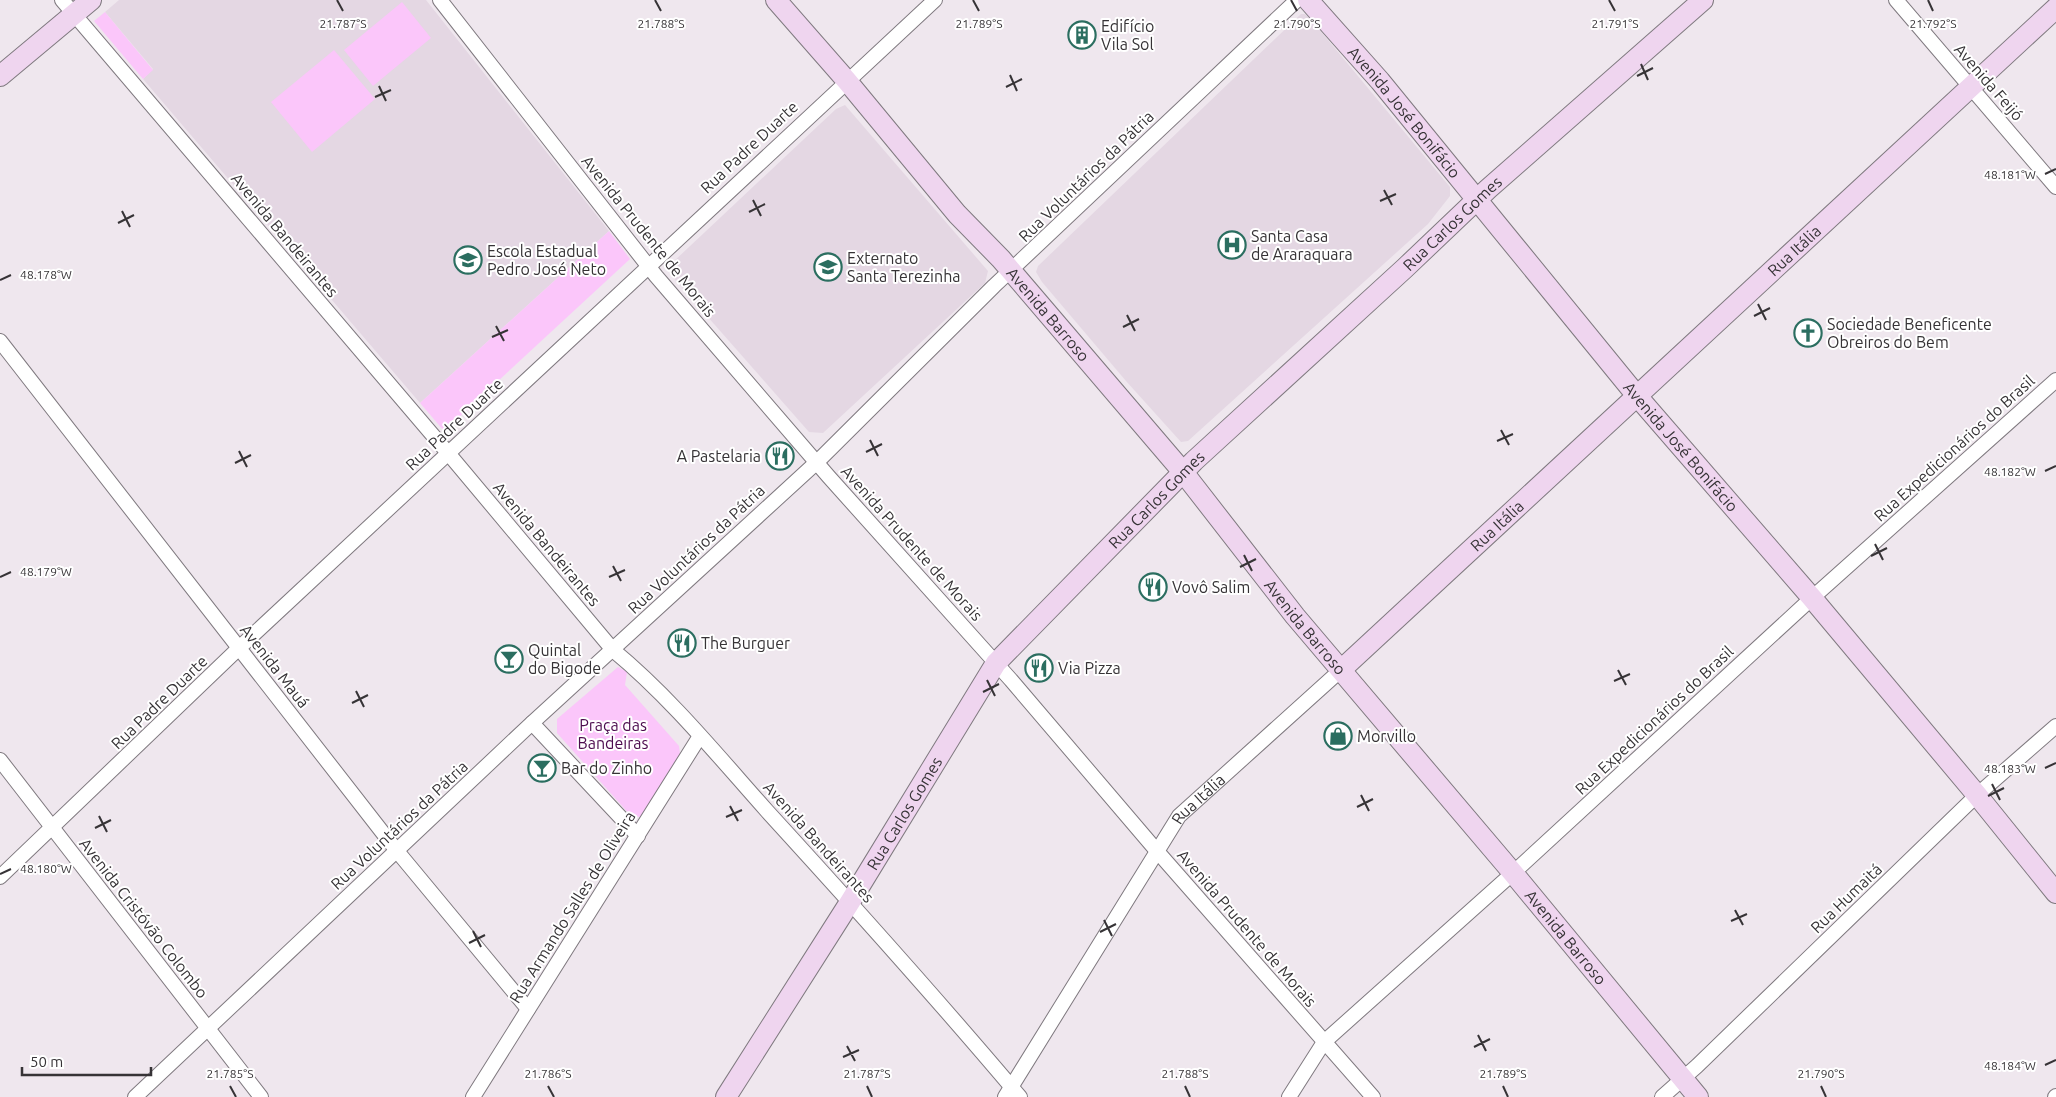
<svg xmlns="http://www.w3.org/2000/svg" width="2056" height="1097" font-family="Ubuntu,sans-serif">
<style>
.built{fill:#e4d7e3}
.green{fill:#fbc6fa}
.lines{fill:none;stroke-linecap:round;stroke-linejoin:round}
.street-casing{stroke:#7f797f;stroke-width:16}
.secondary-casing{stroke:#7f797f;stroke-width:22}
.street{stroke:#fff;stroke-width:14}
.secondary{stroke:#efd5ef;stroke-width:20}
.ticks{fill:none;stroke:#363336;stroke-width:2}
.labels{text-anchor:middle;stroke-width:4;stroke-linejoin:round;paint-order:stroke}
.poi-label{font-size:16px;fill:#363336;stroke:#fff;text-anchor:start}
.street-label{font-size:16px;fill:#363336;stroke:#fff}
.park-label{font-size:16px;fill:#4c0b4e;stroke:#fff}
.ticks-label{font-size:12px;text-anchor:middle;fill:#363336;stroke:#fff;stroke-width:4;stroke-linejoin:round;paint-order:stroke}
</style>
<rect width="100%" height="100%" fill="#efe7ee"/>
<g class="built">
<path d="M 119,0 L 426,0 L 609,231 L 420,403 L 143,79 L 153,69 L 105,12 Z"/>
<path d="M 1301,14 L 1305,14 L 1309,17 L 1450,187 L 1450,196 L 1428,224 L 1188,441 L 1181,442 L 1126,381 L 1042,282 L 1036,272 L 1038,266 Z"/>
<path d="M 845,105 L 988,271 L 985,283 L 823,433 L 809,432 L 670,274 L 672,263 L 836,109 Z"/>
</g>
<g class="green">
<path d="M 402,2 L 431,38 L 373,86 L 344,50 Z"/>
<path d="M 105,12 L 153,70 L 143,79 L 94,21 Z"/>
<path d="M 334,50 L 375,99 L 312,152 L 271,102 Z"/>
<path d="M 609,231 L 630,259 L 444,431 L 420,403 Z"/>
<path d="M 618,667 L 627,672 L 625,685 L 679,746 L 680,754 L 641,817 L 631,816 L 557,733 L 557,719 Z"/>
</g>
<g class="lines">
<g class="street-casing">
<g id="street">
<path d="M 62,0 L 448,453 L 613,650 C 670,697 718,756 767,811 C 853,905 938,1000 1020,1097"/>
<path d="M 440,0 L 656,276 L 829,477 L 1011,680 L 1156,850 L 1373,1097"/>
<path d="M 1896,0 L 2056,187"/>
<path d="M 0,341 L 397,851 L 528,1009"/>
<path d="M 532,723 L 638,836"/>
<path d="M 0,760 L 261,1097"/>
<path d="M 0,877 L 239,648 L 935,0"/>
<path d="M 135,1097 L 532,723 L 817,462 L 994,286 L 1297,0"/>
<path d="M 473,1097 L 700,736"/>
<path id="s1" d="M 1005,1097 L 1179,816 L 1342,669"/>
<path d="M 1289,1097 L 1324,1042 L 1513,873 L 1812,598 L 2056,380"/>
<path d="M 1662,1097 L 1697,1066 L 1977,795 L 2056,726"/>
<path d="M 2055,1097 L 2056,1096"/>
</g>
</g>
<g class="secondary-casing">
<g id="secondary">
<path id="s2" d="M 776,0 L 847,81 L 957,214 L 1001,259 L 1183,472 L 1295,616 L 1513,873 L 1698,1097"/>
<path id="s3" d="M 1308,0 L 1380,81 L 1637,396 L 1812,598 L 1977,795 L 2056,893"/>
<path d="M 0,76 L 91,0"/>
<path id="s4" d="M 1342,669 L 2056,8"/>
<path id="s5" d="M 726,1097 L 850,902 L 996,663 L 1194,461 L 1405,268 L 1488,189 L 1703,0"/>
</g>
</g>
<use href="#street" class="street"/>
<use href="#secondary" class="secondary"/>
</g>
<path class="ticks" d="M 337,0 L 343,11M 655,0 L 661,11M 973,0 L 979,11M 1291,0 L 1297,11M 1609,0 L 1615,11M 1928,0 L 1933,11M 1641,64 L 1648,80M 1010,75 L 1017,91M 1637,76 L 1653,68M 379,86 L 386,101M 1006,87 L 1022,79M 375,97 L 391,90M 2045,174 L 2056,169M 1384,190 L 1392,205M 753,200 L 761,216M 1380,201 L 1396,194M 122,211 L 130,227M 749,212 L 765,204M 118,223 L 134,215M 0,280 L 11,275M 1758,304 L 1766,320M 1127,315 L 1135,331M 1754,316 L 1770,308M 496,326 L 504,341M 1123,327 L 1139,319M 492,337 L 508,330M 1501,430 L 1509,445M 870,440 L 878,456M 1497,441 L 1513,434M 239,451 L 247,467M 866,452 L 882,444M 235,463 L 251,455M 2045,471 L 2056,466M 1875,544 L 1883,560M 1244,555 L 1252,571M 1871,556 L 1887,548M 613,566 L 621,581M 1240,567 L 1256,559M 0,577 L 11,572M 609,577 L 625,570M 1618,670 L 1626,685M 987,680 L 995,696M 1614,681 L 1630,674M 356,691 L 364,707M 983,692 L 999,684M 352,703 L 368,695M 2045,768 L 2056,763M 1992,784 L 2000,800M 1361,795 L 1369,811M 1988,796 L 2004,788M 730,806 L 738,821M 1357,807 L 1373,799M 99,816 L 107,832M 726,817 L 742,810M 95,828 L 111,820M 0,874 L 11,869M 1735,910 L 1743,925M 1104,920 L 1112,936M 1731,921 L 1747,914M 473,931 L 481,947M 1100,932 L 1116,924M 469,943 L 485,935M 1478,1035 L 1486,1051M 847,1046 L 855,1061M 1474,1047 L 1490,1039M 843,1057 L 859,1050M 2045,1065 L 2056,1060M 230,1086 L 236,1097M 548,1086 L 554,1097M 867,1086 L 872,1097M 1185,1086 L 1190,1097M 1503,1086 L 1508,1097M 1821,1086 L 1826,1097"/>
<defs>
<g id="building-ring" transform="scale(1.4375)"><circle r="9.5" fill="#fff" stroke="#2b6e60" stroke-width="1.5"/><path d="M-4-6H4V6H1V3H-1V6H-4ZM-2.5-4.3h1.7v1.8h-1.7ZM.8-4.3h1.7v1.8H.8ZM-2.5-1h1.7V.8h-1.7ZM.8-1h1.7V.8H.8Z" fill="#2b6e60"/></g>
<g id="hospital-ring" transform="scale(1.4375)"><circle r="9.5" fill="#fff" stroke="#2b6e60" stroke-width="1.5"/><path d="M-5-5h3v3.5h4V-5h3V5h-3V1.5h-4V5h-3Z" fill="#2b6e60"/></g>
<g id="school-ring" transform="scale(1.4375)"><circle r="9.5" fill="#fff" stroke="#2b6e60" stroke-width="1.5"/><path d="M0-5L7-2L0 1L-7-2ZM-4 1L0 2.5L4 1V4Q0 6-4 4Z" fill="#2b6e60"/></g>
<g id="church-ring" transform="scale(1.4375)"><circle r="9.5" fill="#fff" stroke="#2b6e60" stroke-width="1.5"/><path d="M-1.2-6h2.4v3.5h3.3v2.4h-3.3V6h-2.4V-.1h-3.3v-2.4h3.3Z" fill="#2b6e60"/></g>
<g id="restaurant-ring" transform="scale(1.4375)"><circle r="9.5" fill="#fff" stroke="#2b6e60" stroke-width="1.5"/><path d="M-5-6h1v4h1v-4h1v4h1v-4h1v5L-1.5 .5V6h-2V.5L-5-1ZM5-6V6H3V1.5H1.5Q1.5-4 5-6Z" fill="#2b6e60"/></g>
<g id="bar-ring" transform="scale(1.4375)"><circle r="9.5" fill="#fff" stroke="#2b6e60" stroke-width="1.5"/><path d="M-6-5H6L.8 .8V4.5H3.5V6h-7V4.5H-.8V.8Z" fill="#2b6e60"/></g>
<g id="shop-ring" transform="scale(1.4375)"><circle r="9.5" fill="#fff" stroke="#2b6e60" stroke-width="1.5"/><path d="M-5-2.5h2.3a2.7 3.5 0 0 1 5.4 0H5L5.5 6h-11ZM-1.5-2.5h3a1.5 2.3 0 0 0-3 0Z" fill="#2b6e60"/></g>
</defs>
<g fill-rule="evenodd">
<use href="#building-ring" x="1082" y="35"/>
<use href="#hospital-ring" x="1232" y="245"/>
<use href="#school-ring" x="468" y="260"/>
<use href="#school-ring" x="828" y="267"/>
<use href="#church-ring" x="1808" y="333"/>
<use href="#restaurant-ring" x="780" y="456"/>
<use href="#restaurant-ring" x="1153" y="587"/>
<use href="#restaurant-ring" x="682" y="643"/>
<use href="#bar-ring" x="509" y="659"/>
<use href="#restaurant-ring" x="1039" y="668"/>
<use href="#shop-ring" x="1338" y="736"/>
<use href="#bar-ring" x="542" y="768"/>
</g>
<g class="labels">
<g class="poi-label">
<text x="1101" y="32">Edifício<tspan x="1101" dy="18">Vila Sol</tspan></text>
<text x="1251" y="242">Santa Casa<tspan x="1251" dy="18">de Araraquara</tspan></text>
<text x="487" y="257">Escola Estadual<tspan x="487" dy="18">Pedro José Neto</tspan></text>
<text x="847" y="264">Externato<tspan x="847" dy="18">Santa Terezinha</tspan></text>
<text x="1827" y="330">Sociedade Beneficente<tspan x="1827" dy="18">Obreiros do Bem</tspan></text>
<text x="761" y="462" text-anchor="end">A Pastelaria</text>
<text x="1172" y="593">Vovô Salim</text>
<text x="701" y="649">The Burguer</text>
<text x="528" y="656">Quintal<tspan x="528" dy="18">do Bigode</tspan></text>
<text x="1058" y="674">Via Pizza</text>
<text x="1357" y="742">Morvillo</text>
<text x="561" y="774">Bar do Zinho</text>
</g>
<g class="street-label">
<text transform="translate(1989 82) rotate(49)" y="6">Avenida Feijó</text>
<text dy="6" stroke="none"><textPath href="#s3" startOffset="148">Avenida José Bonifácio</textPath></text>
<text transform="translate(749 147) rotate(-43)" y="6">Rua Padre Duarte</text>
<text transform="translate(1086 176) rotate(-44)" y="6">Rua Voluntários da Pátria</text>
<text dy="6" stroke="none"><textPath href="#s5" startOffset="1145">Rua Carlos Gomes</textPath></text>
<text transform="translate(285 235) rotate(50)" y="6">Avenida Bandeirantes</text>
<text transform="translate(649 236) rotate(51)" y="6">Avenida Prudente de Morais</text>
<text dy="6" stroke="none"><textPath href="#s4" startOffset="616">Rua Itália</textPath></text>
<text dy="6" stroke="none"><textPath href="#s2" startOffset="416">Avenida Barroso</textPath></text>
<text transform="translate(454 424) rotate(-43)" y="6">Rua Padre Duarte</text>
<text dy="6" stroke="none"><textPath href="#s3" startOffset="582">Avenida José Bonifácio</textPath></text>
<text transform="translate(1954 448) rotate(-42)" y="6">Rua Expedicionários do Brasil</text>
<text dy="6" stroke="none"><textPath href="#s5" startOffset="740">Rua Carlos Gomes</textPath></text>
<text dy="6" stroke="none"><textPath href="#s4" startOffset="211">Rua Itália</textPath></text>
<text transform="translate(912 543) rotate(48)" y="6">Avenida Prudente de Morais</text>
<text transform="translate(547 544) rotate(50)" y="6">Avenida Bandeirantes</text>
<text transform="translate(696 549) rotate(-43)" y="6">Rua Voluntários da Pátria</text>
<text dy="6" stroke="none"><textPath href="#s2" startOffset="821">Avenida Barroso</textPath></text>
<text transform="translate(275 666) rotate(52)" y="6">Avenida Mauá</text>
<text transform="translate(159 702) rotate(-44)" y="6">Rua Padre Duarte</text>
<text transform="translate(1654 720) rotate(-43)" y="6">Rua Expedicionários do Brasil</text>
<text dy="6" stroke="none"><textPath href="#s1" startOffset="356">Rua Itália</textPath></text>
<text dy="6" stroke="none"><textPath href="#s5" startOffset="335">Rua Carlos Gomes</textPath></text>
<text transform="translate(399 825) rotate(-43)" y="6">Rua Voluntários da Pátria</text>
<text transform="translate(819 842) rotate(48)" y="6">Avenida Bandeirantes</text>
<text transform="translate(1846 898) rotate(-44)" y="6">Rua Humaitá</text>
<text transform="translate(572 907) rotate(-58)" y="6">Rua Armando Salles de Oliveira</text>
<text transform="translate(144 918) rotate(52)" y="6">Avenida Cristóvão Colombo</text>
<text transform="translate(1247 928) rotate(49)" y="6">Avenida Prudente de Morais</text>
<text dy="6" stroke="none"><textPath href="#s2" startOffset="1226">Avenida Barroso</textPath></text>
</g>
<g class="park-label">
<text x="613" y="731">Praça das<tspan x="613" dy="18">Bandeiras</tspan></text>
</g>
</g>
<g class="ticks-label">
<text x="979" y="28">21.789°S</text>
<text x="1933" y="28">21.792°S</text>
<text x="343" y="28">21.787°S</text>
<text x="661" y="28">21.788°S</text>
<text x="1297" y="28">21.790°S</text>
<text x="1615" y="28">21.791°S</text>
<text x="2010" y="179">48.181°W</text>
<text x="46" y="279">48.178°W</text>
<text x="2010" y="476">48.182°W</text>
<text x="46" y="576">48.179°W</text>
<text x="2010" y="773">48.183°W</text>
<text x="46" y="873">48.180°W</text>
<text x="2010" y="1070">48.184°W</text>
<text x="230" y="1078">21.785°S</text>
<text x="548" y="1078">21.786°S</text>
<text x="867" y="1078">21.787°S</text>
<text x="1185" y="1078">21.788°S</text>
<text x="1503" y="1078">21.789°S</text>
<text x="1821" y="1078">21.790°S</text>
</g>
<path d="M22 1067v8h129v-8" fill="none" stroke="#363336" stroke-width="2.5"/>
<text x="30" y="1067" font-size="15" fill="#363336" stroke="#ffffff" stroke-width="4" paint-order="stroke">50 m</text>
</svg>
